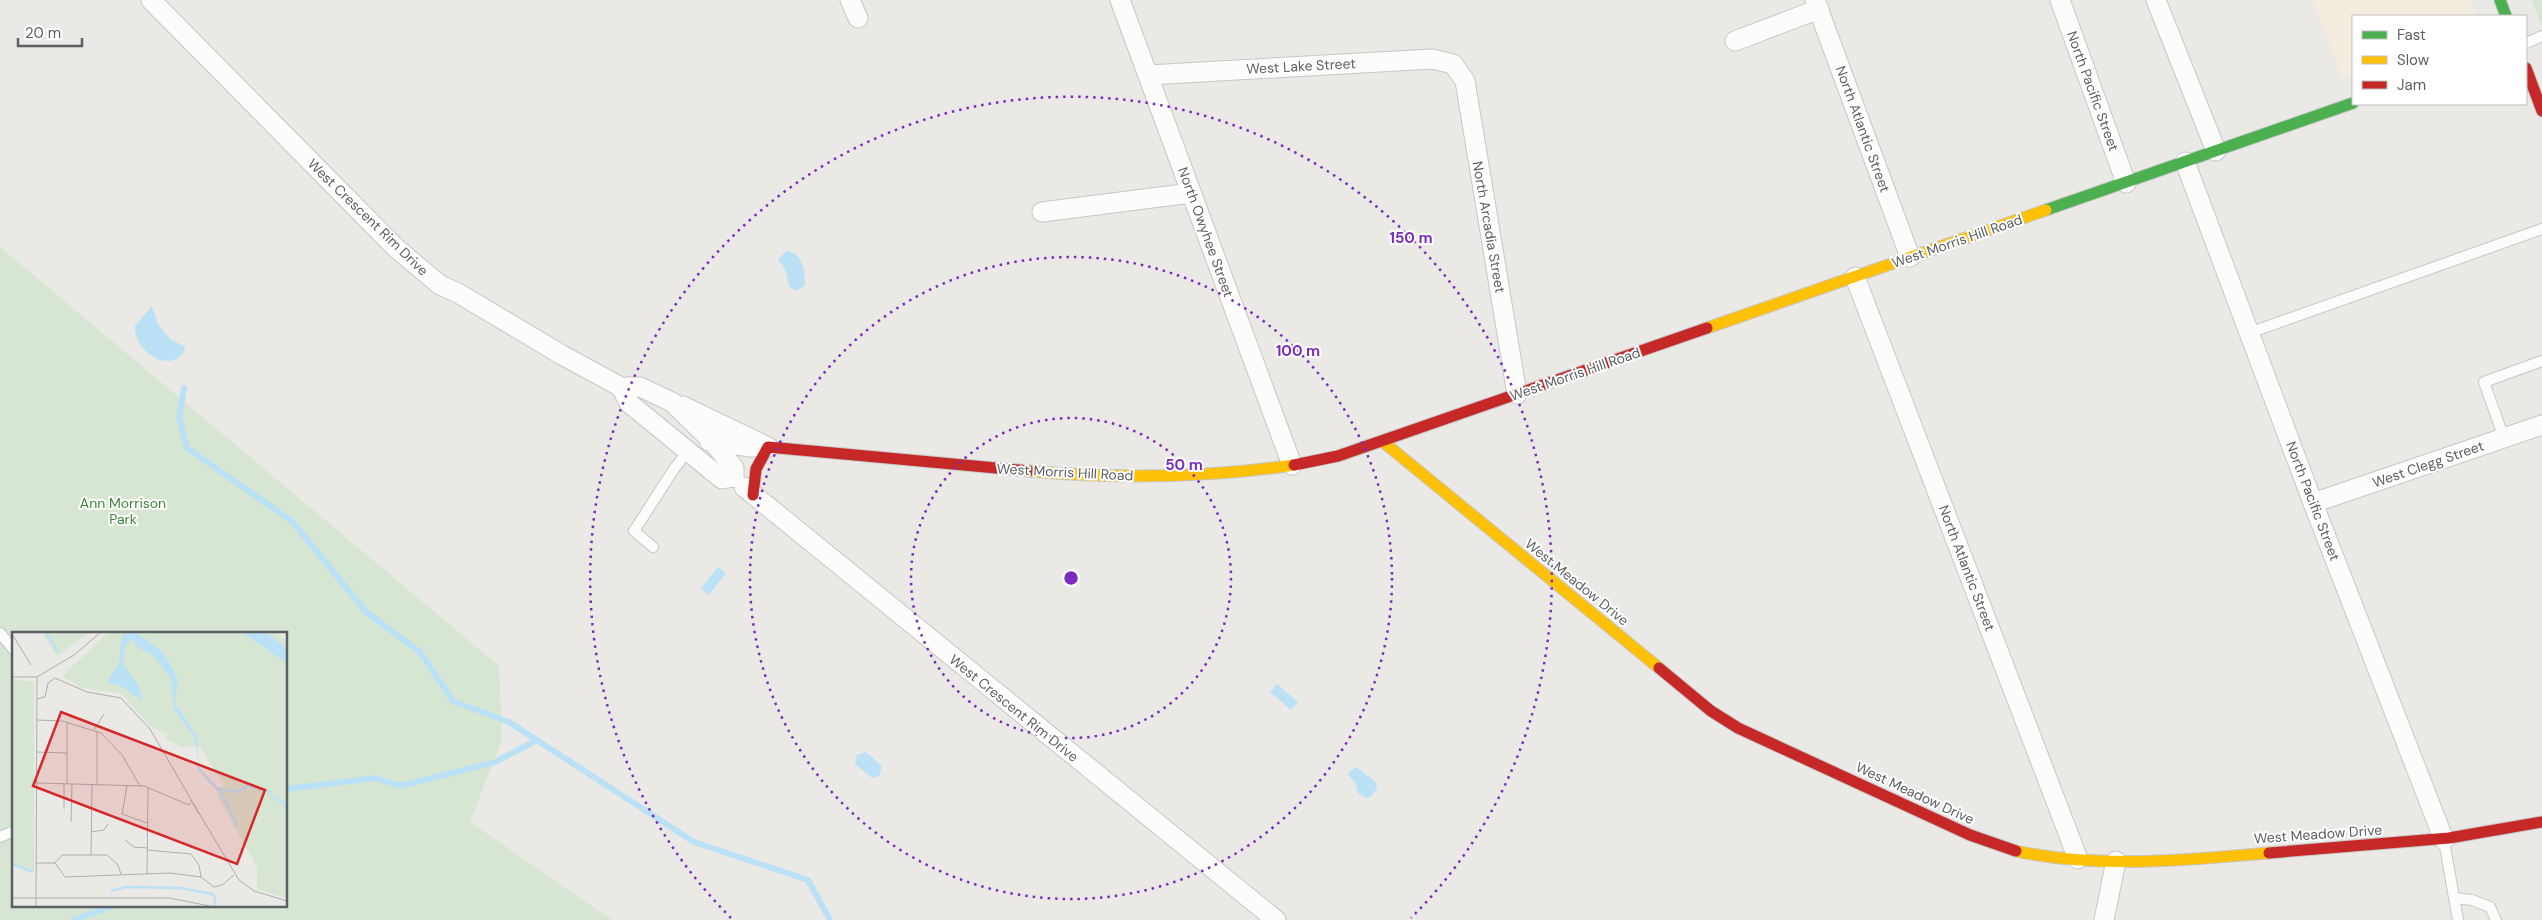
<svg xmlns="http://www.w3.org/2000/svg" width="2542" height="920" font-family="'DM Sans',sans-serif">
<style>
.commercial{fill:#f4eddf}
.green{fill:#d6e6d2;fill-rule:evenodd}
.water{fill:#bae1f5}
.lines{fill:none;stroke-linecap:round;stroke-linejoin:round}
.stream{stroke:#bae1f5;stroke-width:6}
.lane-casing{stroke:#c7c7c7;stroke-width:12}
.street-casing{stroke:#c7c7c7;stroke-width:21}
.fast-casing{stroke:#c6c7c7;stroke-width:13}
.slow-casing{stroke:#c6c7c7;stroke-width:13}
.jam-casing{stroke:#c6c7c7;stroke-width:13}
.lane{stroke:#fcfcfb;stroke-width:10}
.street{stroke:#fcfcfb;stroke-width:19}
.fast{stroke:#4caf50;stroke-width:11}
.slow{stroke:#ffc107;stroke-width:11}
.jam{stroke:#c62828;stroke-width:11}
.ring{fill:none;stroke:#7b2cbf;stroke-width:2.5;stroke-dasharray:2.5 5}
.labels{text-anchor:middle;stroke-width:4;stroke-linejoin:round;paint-order:stroke}
.street-label{font-size:14px;fill:#5b6064;stroke:#fff}
.park-label{font-size:14px;fill:#3b8539;stroke:#fff}
.inset-river{fill:none;stroke:#bae1f5;stroke-width:2.5}
.inset-road{fill:none;stroke:#adaeae;stroke-width:1}
.view{fill:#d62828;fill-opacity:0.15;stroke:#d62828;stroke-width:2.5}
.inset-edge{fill:none;stroke:#5b6064;stroke-width:2.5}
.centre{fill:#7b2cbf;stroke:#fff;stroke-width:2.5}
.ring-label{font-size:15px;text-anchor:middle;font-weight:bold;fill:#7b2cbf;stroke:#fff;stroke-width:4;stroke-linejoin:round;paint-order:stroke}
</style>
<rect width="100%" height="100%" fill="#ebe9e6"/>
<path class="commercial" d="M 2313,0 L 2470,0 L 2476,16 L 2353,16 L 2353,75 L 2343,79 Z"/>
<g class="green">
<path d="M 2532,0 L 2542,0 L 2542,27 Z"/>
<path d="M 0,247 L 499,666 L 502,740 L 470,822 L 612,920 L 0,920 ZM 14,634 L 286,634 L 286,906 L 14,906 Z"/>
</g>
<g class="water">
<path d="M 787,251 C 803,253 805,272 805,285 L 796,291 L 789,286 L 786,271 L 778,259 Z"/>
<path d="M 152,306 L 158,324 L 171,340 L 184,346 L 185,351 C 168,376 133,349 135,326 Z"/>
<path d="M 718,567 L 726,573 L 709,595 L 701,588 Z"/>
<path d="M 1277,684 L 1298,702 L 1291,710 L 1270,692 Z"/>
<path d="M 866,752 L 882,766 L 879,776 L 872,778 L 855,764 L 857,755 Z"/>
<path d="M 1356,767 L 1376,782 L 1377,788 L 1371,797 L 1366,798 L 1358,793 L 1356,784 L 1349,776 L 1349,772 Z"/>
</g>
<g class="lines">
<g class="stream">
<path d="M 184,388 L 179,418 L 187,448 L 293,522 L 366,612 L 420,652 L 453,701 L 509,722 L 694,842 L 808,880 L 830,920"/>
<path d="M 286,789 L 375,778 L 400,786 L 495,762 L 537,740"/>
<path d="M 74,920 L 112,906"/>
</g>
<g class="lane-casing">
<g id="lane">
<path d="M 2526,43 L 2542,36"/>
<path d="M 2249,333 L 2542,229"/>
<path d="M 2504,438 L 2484,382 L 2542,361"/>
<path d="M 653,547 L 634,531 L 674,469 L 688,451"/>
<path d="M 0,633 L 14,650"/>
<path d="M 0,837 L 14,831"/>
<path d="M 2444,841 L 2458,920"/>
<path d="M 2454,898 L 2472,900 L 2490,907 L 2496,920"/>
</g>
</g>
<g class="street-casing">
<g id="street">
<path d="M 151,0 L 396,248 L 440,285 L 458,293 L 562,355 L 621,387 L 640,387 L 672,402 L 714,443 L 734,468 L 734,477 L 722,479 L 629,403 L 621,387"/>
<path d="M 850,0 L 858,18"/>
<path d="M 1120,0 L 1292,465"/>
<path d="M 1815,0 L 1910,257"/>
<path d="M 2060,0 L 2126,183"/>
<path d="M 2156,0 L 2216,151"/>
<path d="M 1735,41 L 1819,9"/>
<path d="M 1148,75 L 1432,59 L 1453,64 L 1465,81 L 1517,394"/>
<path d="M 2185,162 L 2313,503 L 2444,840"/>
<path d="M 1042,212 L 1191,193"/>
<path d="M 1855,277 L 2078,859"/>
<path d="M 683,406 L 768,447 L 751,447 L 709,441"/>
<path d="M 744,487 L 1276,920"/>
<path d="M 2313,503 L 2542,425"/>
<path d="M 2104,920 L 2116,861"/>
</g>
</g>
<g class="fast-casing">
<g id="fast">
<path d="M 2500,0 L 2506,16"/>
<path d="M 2046,210 L 2353,103"/>
</g>
</g>
<g class="slow-casing">
<g id="slow">
<path d="M 1707,328 L 2046,210"/>
<path d="M 1382,441 L 1659,668"/>
<path d="M 1029,471 C 1119,479 1204,478 1294,465"/>
<path d="M 2016,851 C 2099,869 2185,860 2269,853"/>
</g>
</g>
<g class="jam-casing">
<g id="jam">
<path d="M 2526,68 L 2542,111"/>
<path d="M 1294,465 L 1338,456 L 1707,328"/>
<path d="M 753,495 L 756,469 L 768,447 L 1029,471"/>
<path d="M 1659,668 L 1711,711 L 1738,728 L 1970,835 L 2016,851"/>
<path d="M 2269,853 L 2449,838 L 2542,822"/>
</g>
</g>
<use href="#lane" class="lane"/>
<use href="#street" class="street"/>
<use href="#fast" class="fast"/>
<use href="#slow" class="slow"/>
<use href="#jam" class="jam"/>
</g>
<g class="ring">
<circle cx="1071" cy="578" r="160"/>
<circle cx="1071" cy="578" r="321"/>
<path d="M731 918A481 481 0 1 1 1411 918"/>
</g>
<g class="labels">
<g class="street-label">
<text transform="translate(1301 66) rotate(-3)" y="5">West Lake Street</text>
<text transform="translate(2093 91) rotate(70)" y="5">North Pacific Street</text>
<text transform="translate(1863 129) rotate(70)" y="5">North Atlantic Street</text>
<text transform="translate(368 217) rotate(44)" y="5">West Crescent Rim Drive</text>
<text transform="translate(1489 227) rotate(80)" y="5">North Arcadia Street</text>
<text transform="translate(1206 232) rotate(70)" y="5">North Owyhee Street</text>
<text transform="translate(1957 241) rotate(-19)" y="5">West Morris Hill Road</text>
<text transform="translate(1575 374) rotate(-19)" y="5">West Morris Hill Road</text>
<text transform="translate(2428 464) rotate(-19)" y="5">West Clegg Street</text>
<text transform="translate(1065 472) rotate(3)" y="5">West Morris Hill Road</text>
<text transform="translate(2313 501) rotate(69)" y="5">North Pacific Street</text>
<text transform="translate(1967 568) rotate(69)" y="5">North Atlantic Street</text>
<text transform="translate(1577 582) rotate(39)" y="5">West Meadow Drive</text>
<text transform="translate(1014 708) rotate(39)" y="5">West Crescent Rim Drive</text>
<text transform="translate(1915 793) rotate(25)" y="5">West Meadow Drive</text>
<text transform="translate(2318 834) rotate(-4)" y="5">West Meadow Drive</text>
</g>
<g class="park-label">
<text x="123" y="508">Ann Morrison<tspan x="123" dy="16">Park</tspan></text>
</g>
</g>
<g transform="translate(12 632)">
<rect width="275" height="275" fill="#ebe9e6"/>
<path d="M 30,0 L 78,0 L 45,24 ZM 97,0 L 229,0 L 275,30 L 275,266 L 245,257 L 245,235 L 205,163 L 212,152 L 186,113 L 170,115 L 153,106 L 156,103 L 139,95 L 110,62 L 68,55 L 50,44 ZM 253,0 L 262,0 L 275,9 L 275,16 ZM 0,47 L 22,50 L 22,240 L 0,231 Z" fill="#d6e6d2"/>
<path d="M 123,0 L 149,18 L 161,37 L 166,49 L 163,71 L 185,104 L 187,131 L 182,104 L 162,77 L 159,47 L 142,24 L 127,16 L 120,7 L 113,14 L 111,32 L 127,54 L 130,69 L 111,55 L 95,50 L 107,31 L 110,3 ZM 229,0 L 253,0 L 275,16 L 275,31 Z" fill="#bae1f5"/>
<path class="inset-river" d="M 34,0 L 46,20M 186,132 L 187,137 L 210,162 L 224,191 L 222,195M 204,156 L 226,160 L 235,154 L 253,157 L 259,162M 261,165 L 272,171 L 275,177M 0,232 L 21,240M 99,259 L 114,255 L 169,256 L 200,262 L 203,265 L 202,275"/>
<path class="inset-road" d="M 0,2 L 19,33M 0,45 L 25,45M 25,45 L 62,23 L 89,0M 25,67 L 33,65 L 36,51 L 43,46 L 75,60 L 109,66 L 138,97 L 181,171M 25,88 L 50,89 L 89,101 L 110,123 L 128,154M 82,98 L 92,82M 25,120 L 55,121M 25,151 L 132,154 L 177,173 L 180,169M 52,152 L 52,177M 55,152 L 55,90M 85,153 L 85,99M 115,154 L 110,182 L 135,191M 187,182 L 181,171 L 227,248 L 242,259 L 275,269M 59,190 L 60,152M 79,200 L 92,198 L 96,192M 113,208 L 122,215 L 135,216M 135,218 L 179,222 L 187,233 L 189,245M 79,223 L 80,153M 24,231 L 43,231 L 53,245 L 158,241 L 189,245 L 202,255 L 210,253 L 222,243M 43,231 L 50,223 L 95,223 L 106,233 L 109,242M 135,242 L 136,156M 0,266 L 157,266 L 203,275M 24,275 L 25,45"/>
<path class="view" d="M 49,80 L 253,158 L 225,232 L 21,154 Z"/>
<rect width="275" height="275" class="inset-edge"/>
</g>
<circle cx="1071" cy="578" r="8" class="centre"/>
<g class="ring-label">
<text x="1411" y="243">150 m</text>
<text x="1298" y="356">100 m</text>
<text x="1184" y="470">50 m</text>
</g>
<rect x="2352" y="15" width="175" height="90" fill="#ffffff" stroke="#bdbfc1"/>
<rect x="2362" y="31" width="25" height="8" fill="#4caf50" stroke="#bdbfc1"/>
<text x="2397" y="40" font-size="15" fill="#5b6064">Fast</text>
<rect x="2362" y="56" width="25" height="8" fill="#ffc107" stroke="#bdbfc1"/>
<text x="2397" y="65" font-size="15" fill="#5b6064">Slow</text>
<rect x="2362" y="81" width="25" height="8" fill="#c62828" stroke="#bdbfc1"/>
<text x="2397" y="90" font-size="15" fill="#5b6064">Jam</text>
<path d="M18 38v8h64v-8" fill="none" stroke="#5b6064" stroke-width="2.5"/>
<text x="25" y="38" font-size="15" fill="#5b6064" stroke="#ffffff" stroke-width="4" paint-order="stroke">20 m</text>
</svg>
